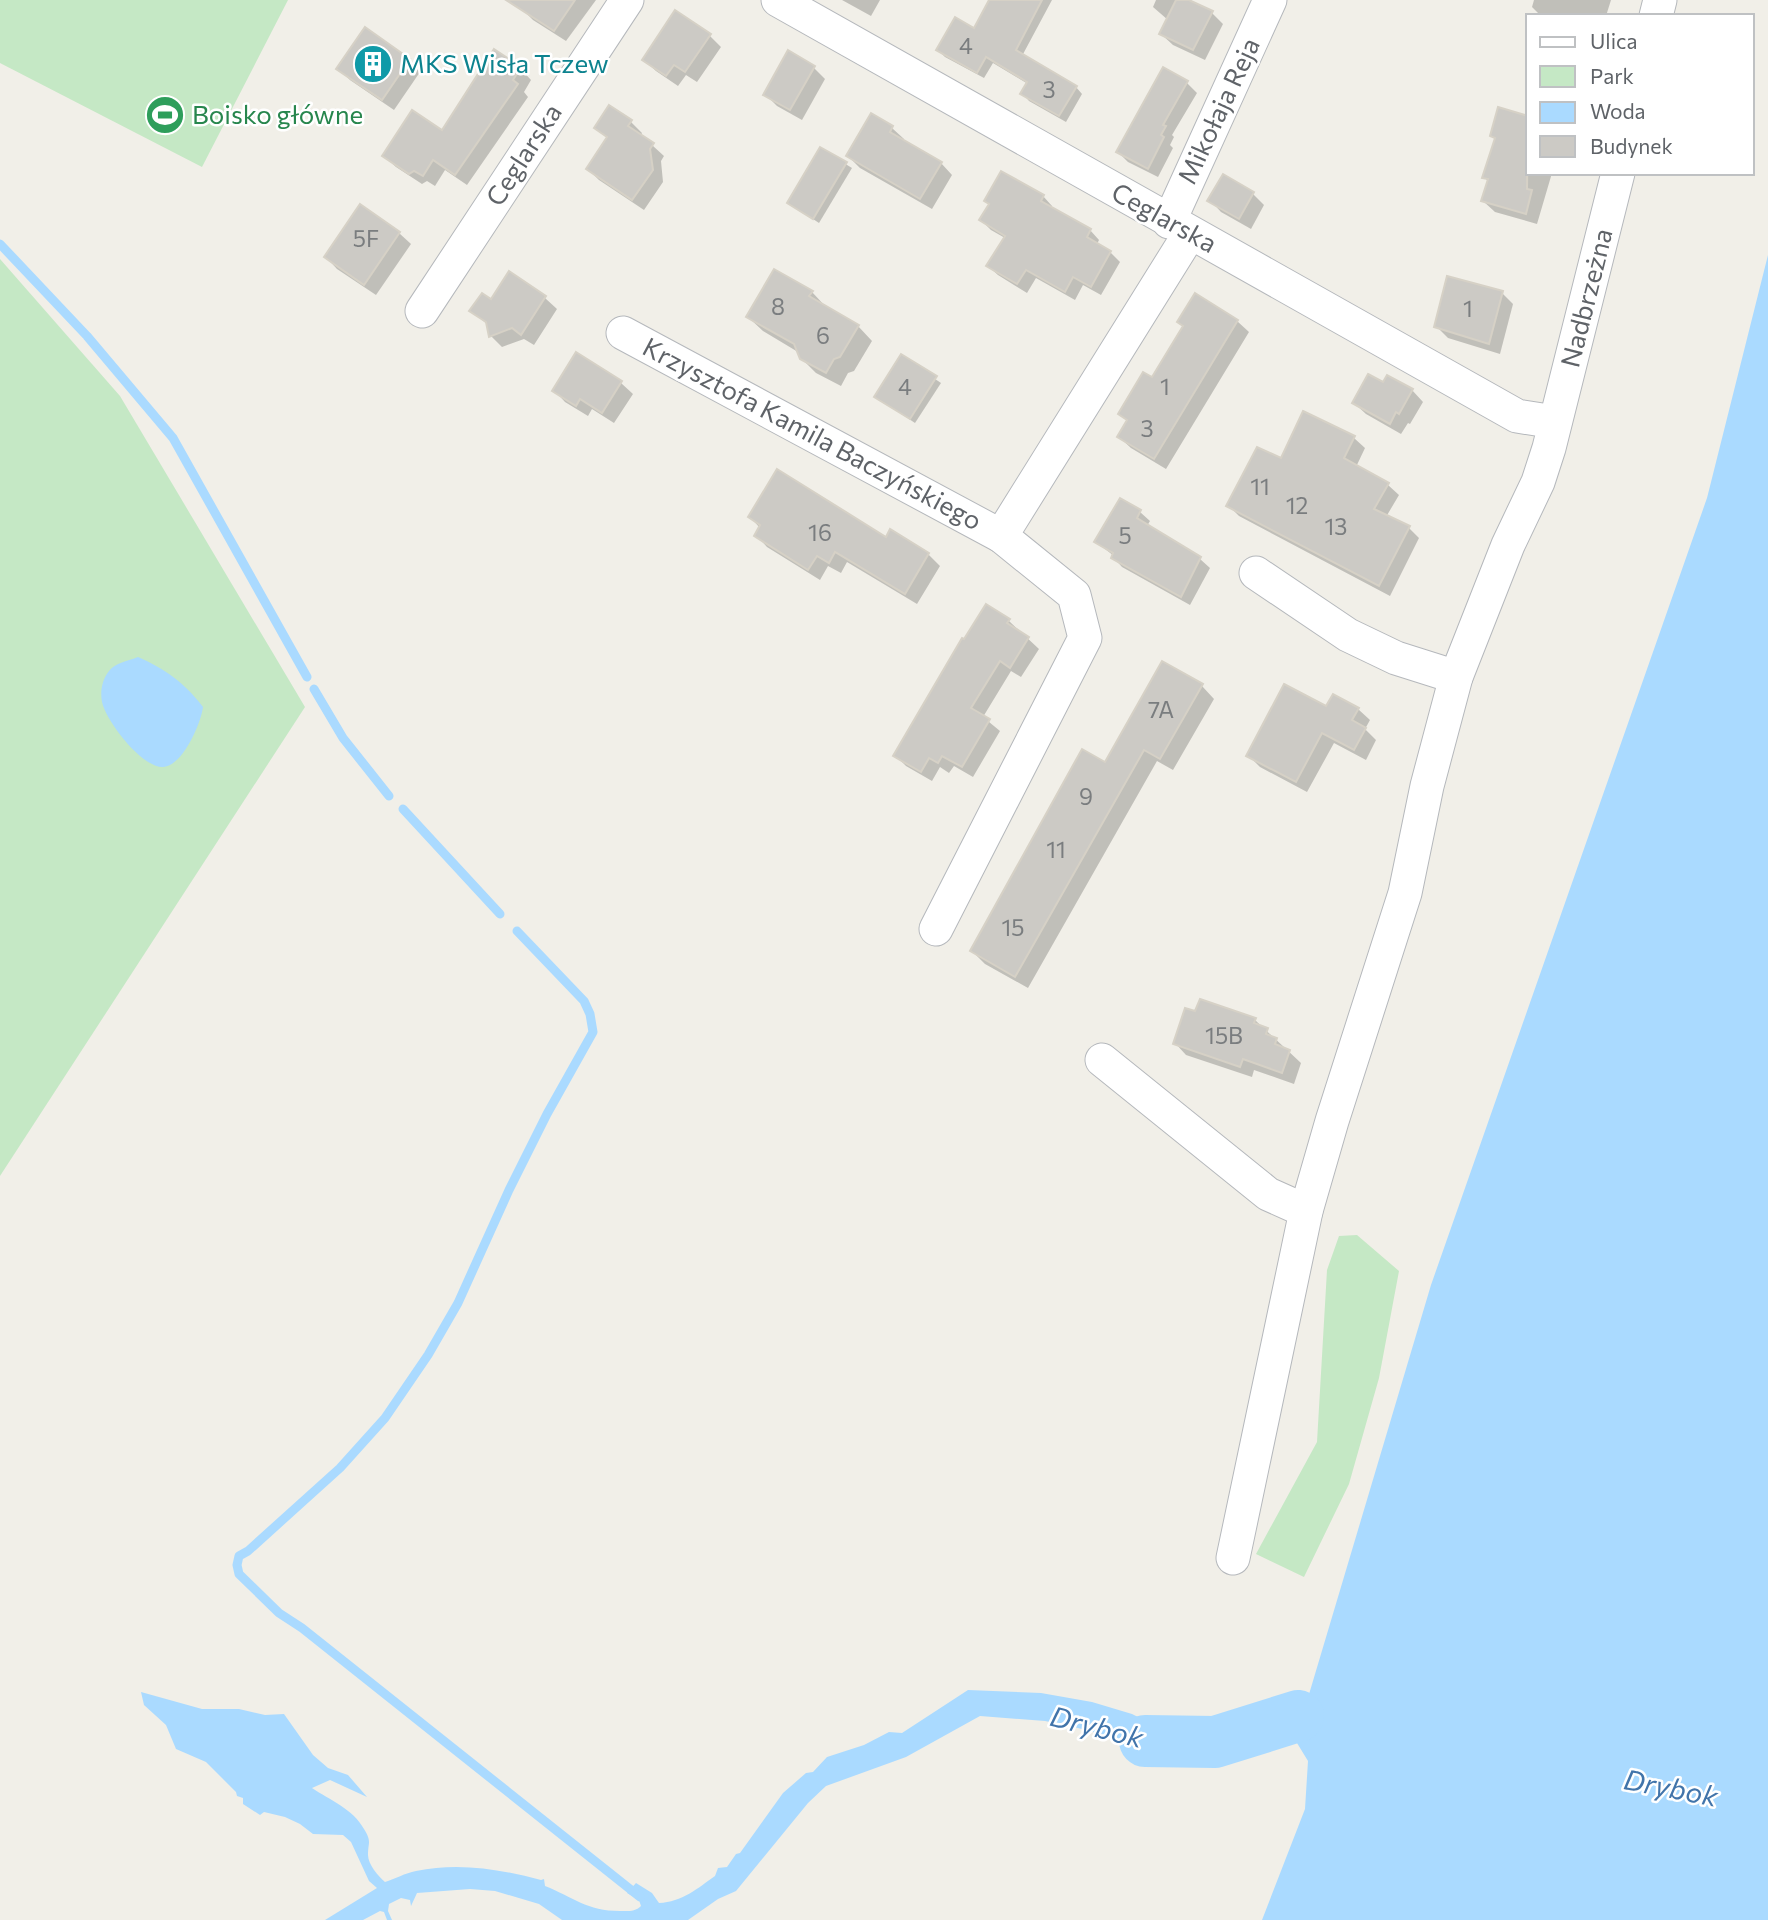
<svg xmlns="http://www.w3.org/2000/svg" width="1768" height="1920" font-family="Commissioner,sans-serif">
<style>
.green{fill:#c5e8c5}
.water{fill:#aadaff}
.shadow{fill:#0003}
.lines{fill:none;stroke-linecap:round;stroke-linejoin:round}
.stream{stroke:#aadaff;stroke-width:9}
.river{stroke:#aadaff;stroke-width:52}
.building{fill:#cccac5;stroke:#d6d1c6;stroke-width:2}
.minor-casing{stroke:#b5b8bc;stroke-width:35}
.minor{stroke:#fff;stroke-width:33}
.labels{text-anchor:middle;stroke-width:5;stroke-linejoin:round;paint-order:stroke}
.number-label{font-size:23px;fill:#7a7d7f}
.culture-label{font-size:26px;fill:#0d838f;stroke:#fff;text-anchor:start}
.street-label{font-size:26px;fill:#5f6368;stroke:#fff}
.leisure-label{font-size:26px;fill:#27864d;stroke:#fff;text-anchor:start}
.water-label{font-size:28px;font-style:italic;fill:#4174aa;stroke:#fff}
</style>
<rect width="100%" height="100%" fill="#f1efe8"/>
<g class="green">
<path d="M 0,0 L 288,0 L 202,167 L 0,63 Z"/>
<path d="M 0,259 L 120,396 L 305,707 L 0,1176 Z"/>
<path d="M 1357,1235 L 1399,1271 L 1379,1378 L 1349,1484 L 1304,1577 L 1256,1554 L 1317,1442 L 1327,1270 L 1339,1236 Z"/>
</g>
<g class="water">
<path d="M 1768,255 L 1768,1920 L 1262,1920 L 1305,1809 L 1308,1761 L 1297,1743 C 1265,1735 1262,1742 1232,1749 L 1230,1722 L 1270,1705 L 1307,1701 L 1431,1285 L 1707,498 Z"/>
<path d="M 138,657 C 165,669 185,683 203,707 C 201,723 183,766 163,767 C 142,768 106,721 102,702 C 100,691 102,680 109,671 C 115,663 128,661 138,657 Z"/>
<path d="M 968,1690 L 1041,1693 L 1092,1702 L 1132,1714 L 1164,1730 L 1214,1724 L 1216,1753 L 1144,1755 L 1108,1736 L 1078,1728 L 1045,1721 L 980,1716 L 906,1757 L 826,1786 L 808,1803 L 736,1891 L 718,1899 L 688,1920 L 562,1920 L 539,1904 L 495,1891 L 470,1889 L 417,1893 L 411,1906 L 410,1900 L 401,1898 L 389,1904 L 388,1911 L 392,1920 L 387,1920 L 384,1912 L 380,1911 L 363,1920 L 325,1920 L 377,1888 L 369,1881 L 351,1842 L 343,1835 L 313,1834 L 300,1824 L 285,1817 L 264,1812 L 260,1815 L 243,1804 L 243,1798 L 237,1796 L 236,1792 L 206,1762 L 176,1749 L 166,1725 L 144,1705 L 141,1692 L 202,1709 L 239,1709 L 265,1715 L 284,1714 L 313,1755 L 328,1768 L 348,1775 L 367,1797 L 330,1780 L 312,1788 C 330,1800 353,1809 364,1829 C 372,1842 368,1842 368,1855 C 368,1864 378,1876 385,1882 C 395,1879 405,1873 416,1871 C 458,1862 500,1869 541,1880 L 544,1879 L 545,1886 C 573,1897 587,1911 620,1911 C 628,1911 635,1912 641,1906 L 639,1900 L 627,1893 L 636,1883 L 652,1893 L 659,1903 C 682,1902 698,1888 715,1876 L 718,1868 L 727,1867 L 736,1854 L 740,1853 L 783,1793 L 806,1773 L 813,1772 L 827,1757 L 864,1745 L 889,1732 L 902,1733 Z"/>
</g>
<g class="shadow">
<path d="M 527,0 L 596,0 L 566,41 L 533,20 L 522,9 Z"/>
<path d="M 842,0 L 880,0 L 871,16 Z"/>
<path d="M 991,0 L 1052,0 L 1022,56 L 1076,87 L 1082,94 L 1066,122 L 1029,101 L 1023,94 L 1028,84 L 993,63 L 984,78 L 945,57 L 938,50 L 974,31 Z"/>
<path d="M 1156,0 L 1184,0 L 1212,13 L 1223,24 L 1205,60 L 1173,45 L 1161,34 L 1168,20 L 1153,7 Z"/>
<path d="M 1534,0 L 1611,0 L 1606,16 L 1541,16 L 1532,7 Z"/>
<path d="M 709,35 L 721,47 L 697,82 L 686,75 L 678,86 L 656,71 L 644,60 Z"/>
<path d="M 409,61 L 420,72 L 394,110 L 350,80 L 339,69 Z"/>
<path d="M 520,68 L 531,80 L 524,92 L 528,97 L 467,185 L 445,170 L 435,186 L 427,181 L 422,184 L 396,167 L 384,156 L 442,132 Z"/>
<path d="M 814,68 L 825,79 L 802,120 L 777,106 L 765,94 Z"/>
<path d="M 1187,83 L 1197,93 L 1172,135 L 1174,137 L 1170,145 L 1173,148 L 1158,177 L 1128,162 L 1118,152 Z"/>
<path d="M 1499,109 L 1528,118 L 1528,173 L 1552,173 L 1537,224 L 1495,212 L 1483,201 L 1489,182 L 1484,177 L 1496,139 L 1492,135 Z"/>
<path d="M 871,115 L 892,128 L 904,139 L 903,141 L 941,163 L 952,175 L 932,209 L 860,168 L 848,156 Z"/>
<path d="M 631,122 L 642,133 L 641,135 L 664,156 L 661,161 L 663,182 L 644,210 L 599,180 L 588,169 L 608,139 L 596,128 Z"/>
<path d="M 821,149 L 852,168 L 819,223 L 789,203 Z"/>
<path d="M 1253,194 L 1264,205 L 1251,229 L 1221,212 L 1210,200 Z"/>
<path d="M 1043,196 L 1052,206 L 1051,208 L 1090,230 L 1099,240 L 1097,244 L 1110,252 L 1120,262 L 1101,295 L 1083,285 L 1075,300 L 1036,278 L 1027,293 L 998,275 L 988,266 L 1005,238 L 991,230 L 981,220 Z"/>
<path d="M 399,233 L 411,244 L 376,295 L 337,269 L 326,257 Z"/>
<path d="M 510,274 L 545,298 L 557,309 L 534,345 L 524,339 L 502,347 L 491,336 L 489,326 L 472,311 L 491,301 Z"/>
<path d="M 812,292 L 826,307 L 858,326 L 872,341 L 854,371 L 848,373 L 841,386 L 816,373 L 801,358 L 798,352 L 763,331 L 748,317 Z"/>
<path d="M 1502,293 L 1513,304 L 1500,354 L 1448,338 L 1436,326 Z"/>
<path d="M 1237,321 L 1249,332 L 1166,469 L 1131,448 L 1119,437 L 1128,422 L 1120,414 L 1153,379 Z"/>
<path d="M 576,355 L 621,383 L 633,394 L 614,423 L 592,409 L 588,416 L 565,402 L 554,390 Z"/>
<path d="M 901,356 L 941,383 L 915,423 L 876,397 Z"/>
<path d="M 1384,384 L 1412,390 L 1423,402 L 1410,424 L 1408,423 L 1401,434 L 1366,414 L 1354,403 Z"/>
<path d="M 1304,413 L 1354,438 L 1365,448 L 1356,467 L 1388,485 L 1399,495 L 1386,517 L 1409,528 L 1419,538 L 1390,596 L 1239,516 L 1228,505 L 1282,460 Z"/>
<path d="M 1121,500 L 1140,512 L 1150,521 L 1147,526 L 1200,559 L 1210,568 L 1190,605 L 1122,567 L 1113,557 L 1114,556 L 1096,542 Z"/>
<path d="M 750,517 L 886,539 L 928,554 L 940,566 L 917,604 L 847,562 L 841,573 L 828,566 L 820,580 L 767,547 L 756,535 L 760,528 Z"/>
<path d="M 1009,621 L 1039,649 L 1021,677 L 1011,671 L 983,717 L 1000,731 L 973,777 L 954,766 L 949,773 L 940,767 L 932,781 L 906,766 L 895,755 Z"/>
<path d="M 1202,686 L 1214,699 L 1173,770 L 1157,761 L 1028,988 L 985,964 L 972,951 L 1105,764 Z"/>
<path d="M 1327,709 L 1358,709 L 1370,720 L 1365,729 L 1376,740 L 1366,760 L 1334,743 L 1307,792 L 1260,767 L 1248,755 Z"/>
<path d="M 1255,1020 L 1301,1063 L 1294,1084 L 1254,1070 L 1252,1077 L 1186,1055 L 1175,1043 Z"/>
</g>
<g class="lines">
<g class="stream">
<path d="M 0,244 L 87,336 L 173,438 L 307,677"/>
<path d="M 314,689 L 343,738 L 389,796"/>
<path d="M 403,809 L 500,914"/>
<path d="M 517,931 L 584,1001 L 590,1014 L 593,1032 L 547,1114 L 509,1190 L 458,1303 L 428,1355 L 385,1418 L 340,1468 L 248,1551 L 239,1556 L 237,1565 L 239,1574 L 279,1613 L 302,1628 L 640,1897"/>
</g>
<path class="river" d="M 1145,1741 L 1215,1742 L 1298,1716"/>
</g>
<g class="building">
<path d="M 506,0 L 575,0 L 554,31 Z"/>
<path d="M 989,0 L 1042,0 L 1016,50 L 1077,86 L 1059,116 L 1020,94 L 1027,82 L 986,57 L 977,73 L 936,50 L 955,17 L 974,28 Z"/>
<path d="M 1176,0 L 1189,0 L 1213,11 L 1193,50 L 1159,34 Z"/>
<path d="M 675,10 L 711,34 L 685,72 L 674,65 L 666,76 L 642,60 Z"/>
<path d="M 365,27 L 410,59 L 382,100 L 336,69 Z"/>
<path d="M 494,49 L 521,67 L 513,80 L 518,84 L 455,175 L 433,160 L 423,176 L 414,171 L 409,174 L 382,156 L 412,110 L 442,130 Z"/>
<path d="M 788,50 L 815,66 L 790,110 L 763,95 Z"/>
<path d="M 1163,67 L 1188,81 L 1163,125 L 1166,126 L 1161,135 L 1164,137 L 1148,169 L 1116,152 Z"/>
<path d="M 609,105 L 632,120 L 628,126 L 654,143 L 650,149 L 653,170 L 632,200 L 586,169 L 607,137 L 594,128 Z"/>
<path d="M 1498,107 L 1528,116 L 1527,189 L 1532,190 L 1526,214 L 1481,201 L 1488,179 L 1482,178 L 1495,138 L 1490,136 Z"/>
<path d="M 871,113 L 893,126 L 890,132 L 942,162 L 920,199 L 846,156 Z"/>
<path d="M 820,147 L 847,162 L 813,219 L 787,203 Z"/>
<path d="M 1001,171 L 1044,195 L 1041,201 L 1091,229 L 1087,237 L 1111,251 L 1091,287 L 1073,277 L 1065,292 L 1026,270 L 1017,284 L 986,266 L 1005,236 L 979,220 L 989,204 L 984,201 Z"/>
<path d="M 1223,174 L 1254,192 L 1239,219 L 1207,201 Z"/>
<path d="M 360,204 L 400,232 L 364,285 L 324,257 Z"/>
<path d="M 774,269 L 813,291 L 809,296 L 859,325 L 840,357 L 834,359 L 826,373 L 800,359 L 794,344 L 746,317 Z"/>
<path d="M 509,271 L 546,296 L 521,335 L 512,328 L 489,337 L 486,322 L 469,311 L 482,293 L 491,299 Z"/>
<path d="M 1447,276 L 1503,291 L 1489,344 L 1434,327 Z"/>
<path d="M 1195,293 L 1238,320 L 1154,459 L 1117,437 L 1127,420 L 1118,414 L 1143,372 L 1152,377 L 1183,326 L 1177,322 Z"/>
<path d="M 576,352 L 622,381 L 602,413 L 580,399 L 576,406 L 552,391 Z"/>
<path d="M 901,354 L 937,376 L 910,419 L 874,397 Z"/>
<path d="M 1368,374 L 1383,382 L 1387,375 L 1413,389 L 1399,414 L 1396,412 L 1390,424 L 1352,403 Z"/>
<path d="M 1303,411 L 1355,436 L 1344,458 L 1389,483 L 1374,509 L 1410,526 L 1379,586 L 1226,506 L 1257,447 L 1281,458 Z"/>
<path d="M 777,469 L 886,537 L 890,529 L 929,553 L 905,594 L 835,552 L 829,563 L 817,556 L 808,570 L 754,536 L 760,525 L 748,517 Z"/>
<path d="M 1120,498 L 1141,510 L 1137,518 L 1201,557 L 1181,597 L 1111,558 L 1113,553 L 1094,542 Z"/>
<path d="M 986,604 L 1010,619 L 1007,623 L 1029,637 L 1010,668 L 1000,661 L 971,708 L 990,719 L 962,767 L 942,756 L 938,763 L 929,758 L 921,772 L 893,756 L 962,638 L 964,639 Z"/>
<path d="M 1162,661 L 1203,684 L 1160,759 L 1144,750 L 1015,977 L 970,951 L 1082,749 L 1105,762 Z"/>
<path d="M 1284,684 L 1326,706 L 1333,694 L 1359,708 L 1352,720 L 1366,728 L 1354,750 L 1322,733 L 1296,782 L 1246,756 Z"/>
<path d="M 1200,999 L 1256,1018 L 1254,1023 L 1268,1028 L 1266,1034 L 1277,1038 L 1275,1044 L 1290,1050 L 1282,1073 L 1243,1059 L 1240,1067 L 1173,1044 L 1185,1008 L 1195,1011 Z"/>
</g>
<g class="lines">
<g class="minor-casing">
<g id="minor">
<path d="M 778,0 L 1517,416 L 1555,422"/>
<path d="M 1656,16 L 1660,0"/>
<path d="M 1169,222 L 1270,0"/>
<path d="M 422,311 L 627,0"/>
<path d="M 623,333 L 1001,536"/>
<path d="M 1256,573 L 1348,635 L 1396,658 L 1456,677"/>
<path d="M 936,929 L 1085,638 L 1074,595 L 1001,536 L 1190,233"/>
<path d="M 1102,1060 L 1268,1194 L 1306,1211"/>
<path d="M 1233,1558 L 1306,1211 L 1332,1121 L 1405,893 L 1427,786 L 1456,677 L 1508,545 L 1538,482 L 1549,448 L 1618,173"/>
</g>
</g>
<use href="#minor" class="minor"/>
</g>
<defs>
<g id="building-disc" transform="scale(2.0125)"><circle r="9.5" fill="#0f9aa8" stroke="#fff"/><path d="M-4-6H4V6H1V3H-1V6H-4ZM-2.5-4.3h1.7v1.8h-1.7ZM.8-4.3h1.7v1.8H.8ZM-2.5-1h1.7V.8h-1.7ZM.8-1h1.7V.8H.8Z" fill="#fff"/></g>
<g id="stadium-disc" transform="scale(2.0125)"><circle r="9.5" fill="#2e9e5b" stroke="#fff"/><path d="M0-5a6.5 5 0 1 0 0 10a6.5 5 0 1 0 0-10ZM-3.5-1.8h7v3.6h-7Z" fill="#fff"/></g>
</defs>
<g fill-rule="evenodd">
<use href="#building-disc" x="373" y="64"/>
<use href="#stadium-disc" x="165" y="115"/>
</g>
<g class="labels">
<g class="number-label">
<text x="966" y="54">4</text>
<text x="1049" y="98">3</text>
<text x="366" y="247">5F</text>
<text x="778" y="315">8</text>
<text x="1468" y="317">1</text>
<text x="823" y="344">6</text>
<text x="905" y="395">4</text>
<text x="1165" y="395">1</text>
<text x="1147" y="437">3</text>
<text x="1260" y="495">11</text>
<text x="1297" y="514">12</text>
<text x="1336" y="535">13</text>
<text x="820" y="541">16</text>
<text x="1125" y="544">5</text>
<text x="1161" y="718">7A</text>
<text x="1086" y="805">9</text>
<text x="1056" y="858">11</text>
<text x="1013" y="936">15</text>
<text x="1224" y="1044">15B</text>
</g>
<g class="culture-label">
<text x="400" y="73">MKS Wisła Tczew</text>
</g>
<g class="street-label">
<text transform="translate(1219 111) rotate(-65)" y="9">Mikołaja Reja</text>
<text transform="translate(524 155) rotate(-57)" y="9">Ceglarska</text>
<text transform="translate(1164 218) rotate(29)" y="9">Ceglarska</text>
<text transform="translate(1587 298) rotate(-76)" y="9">Nadbrzeżna</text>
<text transform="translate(812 434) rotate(28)" y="9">Krzysztofa Kamila Baczyńskiego</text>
</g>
<g class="leisure-label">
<text x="192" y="124">Boisko główne</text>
</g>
<g class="water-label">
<text transform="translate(1097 1727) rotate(14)" y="10">Drybok</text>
<text transform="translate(1671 1788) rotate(11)" y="10">Drybok</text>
</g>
</g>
<rect x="1526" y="14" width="228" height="161" fill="#ffffff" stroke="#bfc1c3" stroke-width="2"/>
<rect x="1540" y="37" width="35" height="10" fill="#ffffff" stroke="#bfc1c3" stroke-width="2"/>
<text x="1590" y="49" font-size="21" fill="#5f6368">Ulica</text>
<rect x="1540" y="66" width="35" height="21" fill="#c5e8c5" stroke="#bfc1c3" stroke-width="2"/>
<text x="1590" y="84" font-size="21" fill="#5f6368">Park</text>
<rect x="1540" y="102" width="35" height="21" fill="#aadaff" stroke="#bfc1c3" stroke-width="2"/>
<text x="1590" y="119" font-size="21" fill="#5f6368">Woda</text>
<rect x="1540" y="136" width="35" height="21" fill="#cccac5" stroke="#bfc1c3" stroke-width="2"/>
<text x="1590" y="154" font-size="21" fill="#5f6368">Budynek</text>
</svg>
